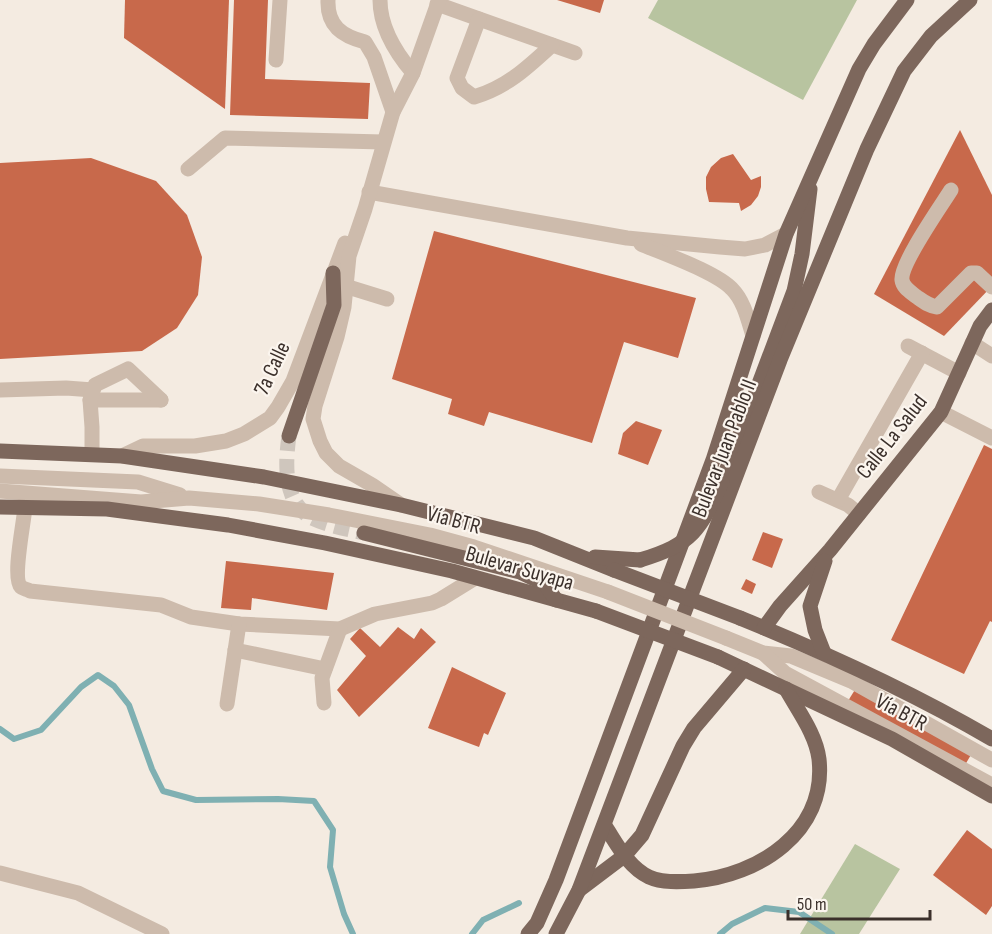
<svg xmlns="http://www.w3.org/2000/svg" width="992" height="934" font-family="'Sofia Sans Condensed',sans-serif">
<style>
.green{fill:#b8c4a0}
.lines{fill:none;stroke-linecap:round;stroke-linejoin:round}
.stream{stroke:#7fb0b2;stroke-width:6}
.building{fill:#c8694b}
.major-tunnel{stroke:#cfc6bd;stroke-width:15;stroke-dasharray:15 8;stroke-linecap:butt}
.minor{stroke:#cdbbac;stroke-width:15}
.major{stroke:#7d675c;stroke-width:15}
.minor-bridge{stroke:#cdbbac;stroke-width:15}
.major-bridge{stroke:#7d675c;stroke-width:15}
.labels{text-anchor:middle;stroke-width:4.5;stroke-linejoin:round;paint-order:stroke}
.street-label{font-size:22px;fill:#3b302b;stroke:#fbf5ee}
</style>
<rect width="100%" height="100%" fill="#f4ebe1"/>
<g class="green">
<path d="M 658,0 L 857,0 L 803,100 L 648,18 Z"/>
<path d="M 855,844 L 900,869 L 859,934 L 800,934 Z"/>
</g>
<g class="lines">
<g class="stream">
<path d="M 0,729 L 14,739 L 41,730 L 81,687 L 98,675 L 114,686 L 129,705 L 152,769 L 163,791 L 196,800 L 278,799 L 314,801 L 333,830 L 330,867 L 344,914 L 353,934"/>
<path d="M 472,934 L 483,920 L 519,903"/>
<path d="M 720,934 L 732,924 L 765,908 L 799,912 L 832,934"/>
</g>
</g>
<g class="building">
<path d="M 125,0 L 229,0 L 225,109 L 124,38 Z"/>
<path d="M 234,0 L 268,0 L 265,79 L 370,83 L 368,119 L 230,115 Z"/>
<path d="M 557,0 L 604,0 L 600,13 Z"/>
<path d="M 960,130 L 992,195 L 992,286 L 944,336 L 874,294 Z"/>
<path d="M 733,154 L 751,180 L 761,176 L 761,187 L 758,196 L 751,205 L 741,211 L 739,203 L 709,202 L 706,189 L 706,177 L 711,167 L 721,158 Z"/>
<path d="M 91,158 L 156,181 L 187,215 L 202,257 L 198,295 L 177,328 L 142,351 L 0,359 L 0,163 Z"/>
<path d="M 434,231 L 696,298 L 678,358 L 624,342 L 592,443 L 489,412 L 484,426 L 448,414 L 452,399 L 392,379 Z"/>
<path d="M 636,421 L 662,430 L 648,465 L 618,454 L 623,433 Z"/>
<path d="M 984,445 L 992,449 L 992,622 L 990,621 L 964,674 L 891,640 Z"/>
<path d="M 763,532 L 783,539 L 772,568 L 752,560 Z"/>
<path d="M 226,561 L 334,573 L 327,610 L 252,598 L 251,610 L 221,608 Z"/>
<path d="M 746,579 L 756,584 L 752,594 L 741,589 Z"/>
<path d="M 398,627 L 414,639 L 421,628 L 436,642 L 359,717 L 337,690 L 366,656 L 350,639 L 360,628 L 380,647 Z"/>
<path d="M 452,667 L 506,693 L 488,735 L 484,733 L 479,747 L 428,728 Z"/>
<path d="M 856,688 L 972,753 L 965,765 L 848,701 Z"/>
<path d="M 967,830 L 992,849 L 992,906 L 986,915 L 933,875 Z"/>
</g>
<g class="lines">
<path class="major-tunnel" d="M 289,436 C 285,464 283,505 314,519 C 329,526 347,529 364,533"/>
<g class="minor">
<path d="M 328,0 C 327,26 342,36 365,42 L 374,57 L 393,112"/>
<path d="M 380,0 C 380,27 396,53 413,73"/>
<path d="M 437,4 L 575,53"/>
<path d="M 479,19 L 457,78 L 462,88 L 474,97 C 507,87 527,68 552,45"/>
<path d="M 276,60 L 280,0"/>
<path d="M 188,169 L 225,138 L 383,142"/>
<path d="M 951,190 C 941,206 900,264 902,280 C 903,288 911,292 917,297 C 924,302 929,306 937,307 L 971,273 L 977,273 L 992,287"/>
<path d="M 369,192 L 627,238 L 720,247 L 745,249 L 765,245 L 786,234"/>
<path d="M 641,244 C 664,254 716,272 732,289 C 744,301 748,320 753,336"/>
<path d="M 345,286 L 387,299"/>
<path d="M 972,343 L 992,356"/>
<path d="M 908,346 L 959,373"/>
<path d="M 0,390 L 66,388 L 93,390"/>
<path d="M 90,400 L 161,400"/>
<path d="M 941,412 L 992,438"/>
<path d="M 92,453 L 92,427 L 90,400 L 95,385 L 128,369 L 161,400"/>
<path d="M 122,456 L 143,446 L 195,446 L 226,441 L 244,434 L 270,418 L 278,407 L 293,381 L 345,243"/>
<path d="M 0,476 L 138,482 L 180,495"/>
<path d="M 0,491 L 141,502 L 189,498 L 259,504 L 329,515 L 430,535 L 474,547 L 608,592"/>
<path d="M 819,492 L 848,505 L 859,514"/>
<path d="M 838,500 L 922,353"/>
<path d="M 401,505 L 372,485 L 339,466 L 326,453 L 320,441 L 313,419 L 315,406 L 337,337 L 344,307 L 349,256 L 365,209 L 393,112 L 413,73 L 439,0"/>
<path d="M 25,507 C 24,522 12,578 21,587 C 23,589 27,589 30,591 L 161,605 L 191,617 L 239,624 L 340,629 L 375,614 L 432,603 L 441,599 L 475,578"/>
<path d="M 726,638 L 763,653 L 791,656 L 851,681 L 992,760"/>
<path d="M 235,650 L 325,669"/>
<path d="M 763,653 L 785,673 L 992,785"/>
<path d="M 324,703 L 322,678 L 340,629"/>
<path d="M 227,704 L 239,624"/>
<path d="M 0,873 L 78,893 L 162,934"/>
</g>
<g class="major">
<path d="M 289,436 L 334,305 L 333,273"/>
<path d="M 0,451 L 122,456 L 264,477 L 401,505 L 534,538 L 614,570"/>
<path d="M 722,482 L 794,291 L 802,254 L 810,189"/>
<path d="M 0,507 L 107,509 L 228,525 L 325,543 L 452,571 L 596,611"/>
<path d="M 364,533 L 520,572 L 545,584 L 556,600"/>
<path d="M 595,557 L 640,560"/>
<path d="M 740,618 C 826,653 912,692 992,739"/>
<path d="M 764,628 L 780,606 L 830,550 L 941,412 L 980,326 L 992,310"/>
<path d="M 824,653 L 815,630 L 810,606 L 825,561"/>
<path d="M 718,657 L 892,739 L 992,796"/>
<path d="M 605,826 C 617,844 628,867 649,877 C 662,883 680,882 694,881 C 758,876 827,832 819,759 C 816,734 798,711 786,689"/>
<path d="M 579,890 L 624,856 L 642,835 L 683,746 L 694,728 L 744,669"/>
<path d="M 528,934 L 537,923 L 556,880 L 713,460 L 786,234 L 859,69 L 874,44 L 907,0"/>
<path d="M 556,934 L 579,890 L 780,360 L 867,149 L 904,71 L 931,36 L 970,0"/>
</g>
<path class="minor-bridge" d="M 608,592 L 726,638"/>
<g class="major-bridge">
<path d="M 640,560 C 693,544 700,530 722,482"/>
<path d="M 614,570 L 740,618"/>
<path d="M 596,611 L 718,657"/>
</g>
</g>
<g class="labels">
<g class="street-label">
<text transform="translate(271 368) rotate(-65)" y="8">7a Calle</text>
<text transform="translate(891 436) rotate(-52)" y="8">Calle La Salud</text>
<text transform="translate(723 448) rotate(-69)" y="8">Bulevar Juan Pablo II</text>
<text transform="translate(454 519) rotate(15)" y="8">Vía BTR</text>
<text transform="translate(520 567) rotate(16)" y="8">Bulevar Suyapa</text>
<text transform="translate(902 711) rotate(28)" y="8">Vía BTR</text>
</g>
</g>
<path d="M788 910v9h142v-9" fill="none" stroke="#3b302b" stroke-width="3"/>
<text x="797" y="910" font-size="18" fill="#3b302b" stroke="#fbf5ee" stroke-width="4.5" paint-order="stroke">50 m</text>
</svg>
